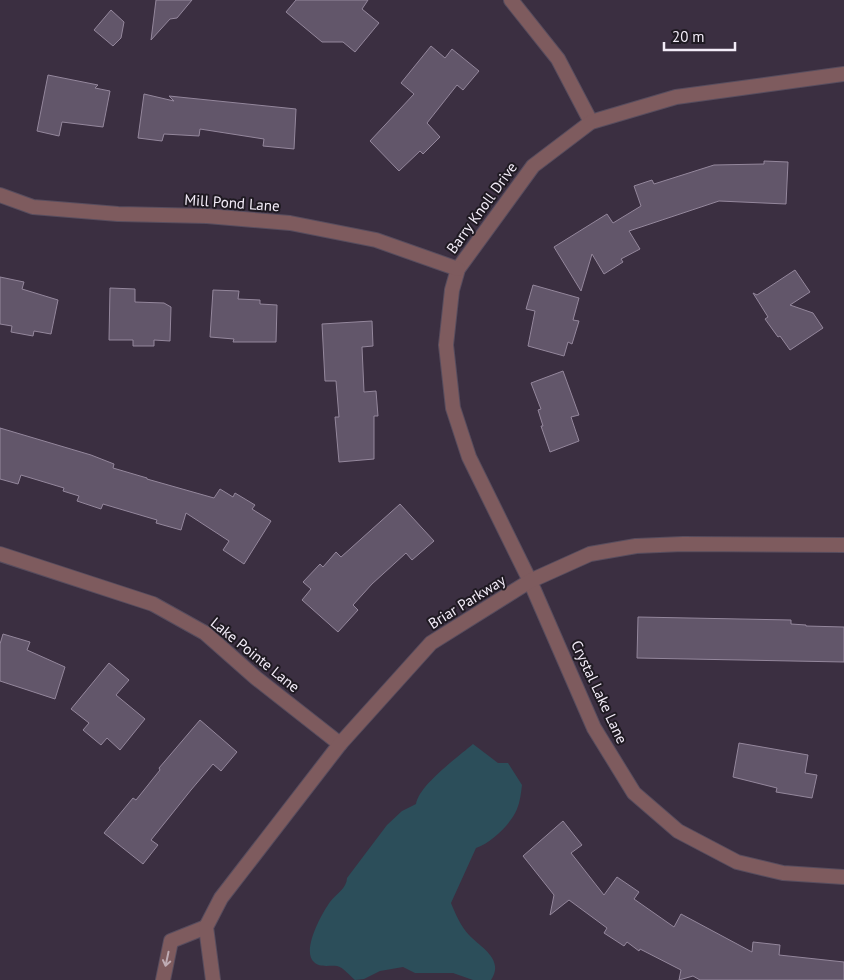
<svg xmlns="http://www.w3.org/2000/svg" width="844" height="980" font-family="'PT Sans',sans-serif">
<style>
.water{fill:#2c4e5a}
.building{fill:#62566a;stroke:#94879c}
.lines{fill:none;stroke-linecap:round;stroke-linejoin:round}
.minor-casing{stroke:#584d5e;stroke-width:16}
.minor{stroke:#7e5b5e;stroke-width:14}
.oneway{stroke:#beabb3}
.labels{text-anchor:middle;stroke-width:4;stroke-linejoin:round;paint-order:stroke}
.street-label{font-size:15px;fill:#f3ecf8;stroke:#1f1a22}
</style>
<rect width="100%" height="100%" fill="#3b2f41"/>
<path class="water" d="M 473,744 L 498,763 L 508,763 L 522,785 C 521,793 520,802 517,809 C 511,824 491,843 476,848 L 451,903 C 455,913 461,927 469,935 C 480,947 505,959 491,980 L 473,980 L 453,973 L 415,973 L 403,967 L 380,971 L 364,979 L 355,980 C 350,976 343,967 337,966 C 329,965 320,968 314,962 C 301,951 322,913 330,902 C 336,894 347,888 347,878 L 387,825 L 402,811 L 416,804 C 419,785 458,757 473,744 Z"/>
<g class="building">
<path d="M 156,0 L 192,0 L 177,18 L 170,19 L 151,40 Z"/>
<path d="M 296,0 L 368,0 L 362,9 L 379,23 L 355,52 L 343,42 L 322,42 L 286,12 Z"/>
<path d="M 111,10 L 124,22 L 121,38 L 113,46 L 94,30 Z"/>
<path d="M 431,46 L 445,58 L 452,49 L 479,71 L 463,90 L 457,85 L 427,123 L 440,137 L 423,154 L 420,151 L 399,171 L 370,141 L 414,94 L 401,83 Z"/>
<path d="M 48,75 L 98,85 L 95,88 L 110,91 L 103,127 L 62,122 L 59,136 L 37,131 Z"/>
<path d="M 144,94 L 174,101 L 169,96 L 296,109 L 294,149 L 263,146 L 264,139 L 200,129 L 199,136 L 164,134 L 162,141 L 138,138 Z"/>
<path d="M 764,161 L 788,162 L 786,204 L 719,201 L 629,231 L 640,249 L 621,259 L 623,262 L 604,274 L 592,254 L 581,291 L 554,247 L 607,214 L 613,223 L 641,206 L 634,186 L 652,180 L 654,184 L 714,165 L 764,164 Z"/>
<path d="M 795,270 L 810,292 L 790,305 L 813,313 L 823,328 L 790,350 L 780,336 L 778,337 L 765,319 L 768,317 L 753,293 L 757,295 Z"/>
<path d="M 0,277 L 24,282 L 22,289 L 58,300 L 51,334 L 34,331 L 33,336 L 11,332 L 12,326 L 0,324 Z"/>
<path d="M 533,285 L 579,298 L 573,320 L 579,321 L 572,344 L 568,342 L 564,356 L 528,346 L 535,311 L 526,309 Z"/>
<path d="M 110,288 L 135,289 L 135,302 L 164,303 L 171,307 L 170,341 L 154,340 L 154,346 L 133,346 L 133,340 L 109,340 Z"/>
<path d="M 213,290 L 239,291 L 238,299 L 260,300 L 260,304 L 277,305 L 276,342 L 233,342 L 234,339 L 210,337 Z"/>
<path d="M 372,321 L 373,346 L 362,347 L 364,392 L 376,391 L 378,416 L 374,416 L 374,459 L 339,462 L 335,417 L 339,417 L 336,381 L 325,381 L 322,324 Z"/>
<path d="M 563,371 L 579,415 L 571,417 L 579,441 L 550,452 L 541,426 L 543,426 L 538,410 L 541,409 L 531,383 Z"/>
<path d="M 0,428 L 91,455 L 114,464 L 113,468 L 147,478 L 147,479 L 214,498 L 220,489 L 233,497 L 235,493 L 255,505 L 252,509 L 271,521 L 244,564 L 223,550 L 229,541 L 186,513 L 181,530 L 156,523 L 157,520 L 103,504 L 101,509 L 77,501 L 79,496 L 63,491 L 64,488 L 21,475 L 18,484 L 0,479 Z"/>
<path d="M 400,504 L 434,541 L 412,560 L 406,553 L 372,584 L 353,605 L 358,610 L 338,632 L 302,600 L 311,589 L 303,582 L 320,564 L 323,567 L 336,552 L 341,557 Z"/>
<path d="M 638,617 L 791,620 L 791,624 L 806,625 L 806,626 L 844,627 L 844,662 L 637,658 Z"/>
<path d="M 3,634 L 30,642 L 27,650 L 65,667 L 55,699 L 0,681 L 0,644 Z"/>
<path d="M 109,663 L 129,680 L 116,695 L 145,719 L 120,750 L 107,738 L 101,745 L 83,730 L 89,723 L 71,709 Z"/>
<path d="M 200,720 L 237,752 L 221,771 L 213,764 L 191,790 L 151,840 L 158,845 L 143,864 L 104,833 L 133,798 L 136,800 L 160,770 L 159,768 Z"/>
<path d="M 739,743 L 808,755 L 805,773 L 817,775 L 812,798 L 776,792 L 777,788 L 733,777 Z"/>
<path d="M 563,821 L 582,845 L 571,853 L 604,895 L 617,877 L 639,892 L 634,899 L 674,927 L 681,914 L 752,952 L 753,942 L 780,945 L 779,955 L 844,962 L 844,980 L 700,980 L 693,976 L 679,980 L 681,970 L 640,949 L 639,951 L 627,942 L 624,946 L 604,933 L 607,928 L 569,900 L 550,915 L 554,895 L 523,856 Z"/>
</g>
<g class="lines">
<g class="minor-casing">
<g id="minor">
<path d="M 511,0 L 558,59 L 591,122"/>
<path d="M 844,74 L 676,97 L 591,122 L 533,166 L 458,269 L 452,290 L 446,345 L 453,408 L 469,457 L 530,581 L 594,728 L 634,793 L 678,831 L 737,862 L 783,873 L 844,877"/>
<path d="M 0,195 L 33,207 L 118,214 L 207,216 L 290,223 L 376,240 L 458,269"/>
<path d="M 0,554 L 153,604 L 205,633 L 256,678 L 340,744"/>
<path d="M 163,980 L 171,941 L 206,927"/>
<path d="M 213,980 L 206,927 L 221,898 L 340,744 L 431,643 L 530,581 L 590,554 L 636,546 L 683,544 L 844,545"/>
</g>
</g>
<use href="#minor" class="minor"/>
</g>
<defs><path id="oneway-shaft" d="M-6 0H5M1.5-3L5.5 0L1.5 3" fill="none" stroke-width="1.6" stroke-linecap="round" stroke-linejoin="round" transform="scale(1.25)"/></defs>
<use class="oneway" href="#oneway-shaft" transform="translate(167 959) rotate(102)"/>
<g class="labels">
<g class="street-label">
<text transform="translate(232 203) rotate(4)" y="5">Mill Pond Lane</text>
<text transform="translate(482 208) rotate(-54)" y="5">Barry Knoll Drive</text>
<text transform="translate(467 602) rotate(-32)" y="5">Briar Parkway</text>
<text transform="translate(255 655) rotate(39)" y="5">Lake Pointe Lane</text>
<text transform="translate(599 692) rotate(65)" y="5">Crystal Lake Lane</text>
</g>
</g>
<path d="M664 42v8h71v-8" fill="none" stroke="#f3ecf8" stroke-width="2.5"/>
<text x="672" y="42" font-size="15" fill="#f3ecf8" stroke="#1f1a22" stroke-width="4" paint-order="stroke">20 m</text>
</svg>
